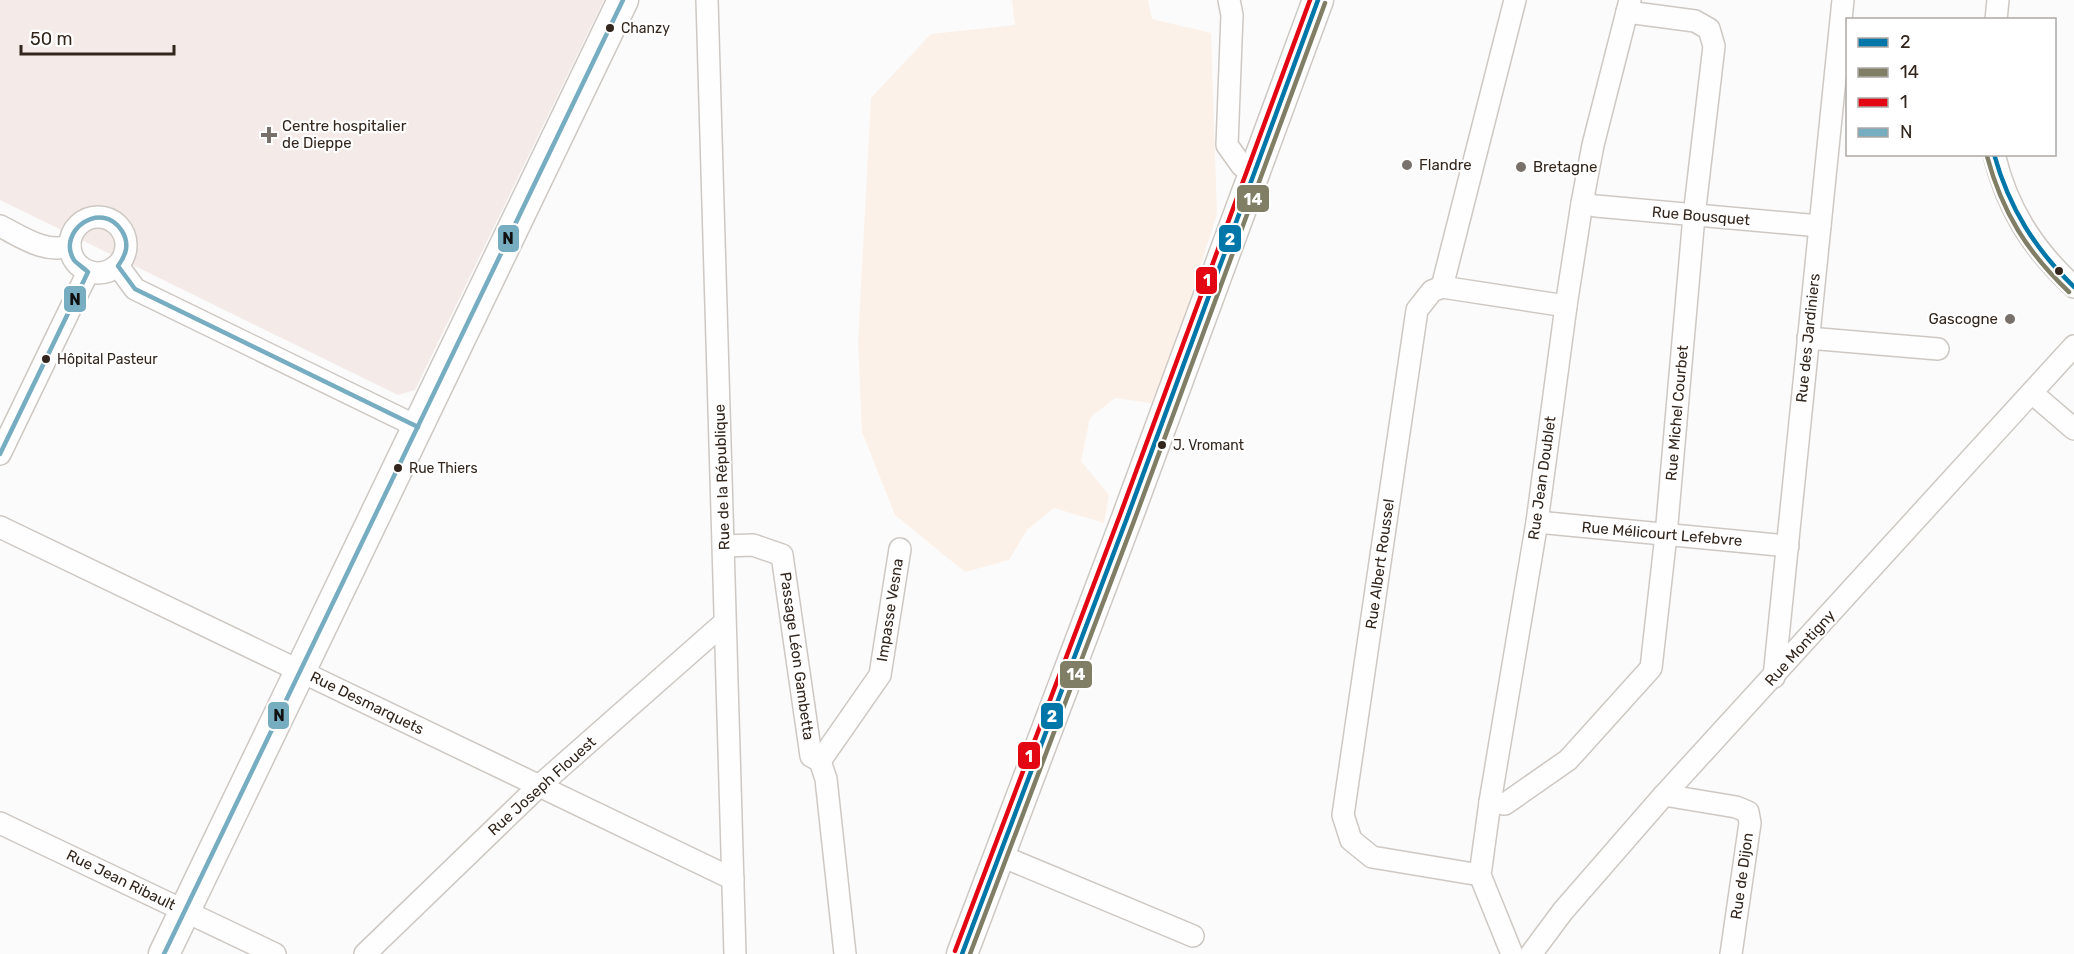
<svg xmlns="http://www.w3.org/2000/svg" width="2074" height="954" font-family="Rubik,sans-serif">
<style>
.medical{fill:#f4ebe9}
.green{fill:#fcf1e8}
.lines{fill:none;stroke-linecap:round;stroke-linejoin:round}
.street-casing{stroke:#cec8c3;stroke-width:24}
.secondary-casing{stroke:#cec8c3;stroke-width:33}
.street{stroke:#fefefe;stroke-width:21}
.secondary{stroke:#fefefe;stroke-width:30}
.bus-1-casing{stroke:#fff;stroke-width:9}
.bus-2-casing{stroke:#fff;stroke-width:9}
.bus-3-casing{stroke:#fff;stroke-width:9}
.bus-4-casing{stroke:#fff;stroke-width:9}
.bus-1{stroke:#0077a8;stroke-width:4.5}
.bus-2{stroke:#807f65;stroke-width:4.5}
.bus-3{stroke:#e30613;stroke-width:4.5}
.bus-4{stroke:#76adc1;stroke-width:4.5}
.bus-dot{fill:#32261d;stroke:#fff;stroke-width:2}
.poi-dot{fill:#78716b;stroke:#fff;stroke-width:2}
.labels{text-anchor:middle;stroke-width:4.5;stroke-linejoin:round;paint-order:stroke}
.bus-label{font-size:14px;fill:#32261d;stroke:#fff;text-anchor:start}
.poi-label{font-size:15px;fill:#32261d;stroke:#fff;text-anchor:start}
.street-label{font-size:15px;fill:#32261d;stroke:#fff}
.line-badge{stroke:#fff;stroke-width:2}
.badge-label{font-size:16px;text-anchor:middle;font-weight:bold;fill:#fff}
.pale-badge-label{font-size:16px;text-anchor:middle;font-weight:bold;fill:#111}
</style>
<rect width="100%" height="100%" fill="#fbfbfb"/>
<path class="medical" d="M 0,0 L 604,0 L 415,390 L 398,395 L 0,200 Z"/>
<path class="green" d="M 1012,0 L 1148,0 L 1152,19 L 1211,33 L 1217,214 L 1157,404 L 1115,398 L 1090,418 L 1081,461 L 1109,495 L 1104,523 L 1054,508 L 1027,530 L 1009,560 L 965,572 L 895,515 L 862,432 L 858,342 L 871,98 L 931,34 L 1015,25 Z"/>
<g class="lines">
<g class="street-casing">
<g id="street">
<path d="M 707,0 L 735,954"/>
<path d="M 1229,0 L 1232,15 L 1227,145 L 1242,166 L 1254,171"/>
<path d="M 1996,20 L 1998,0"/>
<path d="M 1994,154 C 2007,209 2033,249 2074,287"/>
<path d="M 1582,203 L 1596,206 L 1820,226"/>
<circle cx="98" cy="245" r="28"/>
<path d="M 0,226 C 22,237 45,254 70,246"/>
<path d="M 118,266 L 135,289 L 418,427"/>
<path d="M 1442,287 L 1515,0"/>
<path d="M 1808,338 L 1938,349"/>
<path d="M 2032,393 L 2074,429"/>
<path d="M 0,454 L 88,272"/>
<path d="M 1537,522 L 1788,546"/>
<path d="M 0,527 L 733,879"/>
<path d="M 724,546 L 753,545 L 782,555 L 811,756 L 820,761 L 826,779 L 845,954"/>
<path d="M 1774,677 L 1843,0"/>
<path d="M 820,761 L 880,675 L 900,549"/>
<path d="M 1664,795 L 1736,807 L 1748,812 L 1750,823 L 1731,954"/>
<path d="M 1490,802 L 1505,804 L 1568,760 L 1651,668 L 1666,535 L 1694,216 L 1714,46 L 1709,29 L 1695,21 L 1627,12"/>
<path d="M 0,823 L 275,954"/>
<path d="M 999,855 L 1193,936"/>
<path d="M 1480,875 L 1372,857 L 1351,840 L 1343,815 L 1417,310 L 1432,291 L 1442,287 L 1566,306"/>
<path d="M 365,954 L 539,786 L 724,623"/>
<path d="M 1512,954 L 1480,875 L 1490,802 L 1537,522 L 1566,306 L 1582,203 L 1593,145 L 1630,0"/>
<path d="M 1531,954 L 1563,911 L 1664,795 L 2074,346"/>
</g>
</g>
<g class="secondary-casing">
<g id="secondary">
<path d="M 164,954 L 623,0"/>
<path d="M 962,954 L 1127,518 L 1318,0"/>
</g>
</g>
<use href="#street" class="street"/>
<use href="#secondary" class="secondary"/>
<g class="bus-1-casing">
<g id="bus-1">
<path d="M 1994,154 C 2009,208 2035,249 2074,287"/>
<path d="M 962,954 L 1127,518 L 1318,0"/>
</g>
</g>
<g class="bus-2-casing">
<g id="bus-2">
<path d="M 1987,156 C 2002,212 2027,252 2069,292"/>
<path d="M 970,954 L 1134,521 L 1325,3"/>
</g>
</g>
<g class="bus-3-casing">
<path id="bus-3" d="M 955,951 L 1120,515 L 1310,0"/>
</g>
<g class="bus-4-casing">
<g id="bus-4">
<path d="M 0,454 L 88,272 C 84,268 77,264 74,260 C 56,232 101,198 122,231 C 130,244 126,255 118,266 L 135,289 L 418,427"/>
<path d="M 164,954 L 623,0"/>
</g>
</g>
<use href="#bus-1" class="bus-1"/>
<use href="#bus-2" class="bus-2"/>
<use href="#bus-3" class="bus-3"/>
<use href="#bus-4" class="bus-4"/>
</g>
<g class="bus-dot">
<circle cx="610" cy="28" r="5"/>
<circle cx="2059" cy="271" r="5"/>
<circle cx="46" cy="359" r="5"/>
<circle cx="1162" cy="445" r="5"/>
<circle cx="398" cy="468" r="5"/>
</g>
<g class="poi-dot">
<path d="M266 126h6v6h6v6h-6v6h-6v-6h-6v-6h6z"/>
<circle cx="1407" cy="165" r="6"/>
<circle cx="1521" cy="167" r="6"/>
<circle cx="2010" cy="319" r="6"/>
</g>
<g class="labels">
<g class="bus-label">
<text x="621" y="33">Chanzy</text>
<text x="57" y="364">Hôpital Pasteur</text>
<text x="1173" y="450">J. Vromant</text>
<text x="409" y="473">Rue Thiers</text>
</g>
<g class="poi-label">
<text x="282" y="131">Centre hospitalier<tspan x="282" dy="17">de Dieppe</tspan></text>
<text x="1419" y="170">Flandre</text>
<text x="1533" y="172">Bretagne</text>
<text x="1998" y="324" text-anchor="end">Gascogne</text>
</g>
<g class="street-label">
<text transform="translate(1701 216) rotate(5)" y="5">Rue Bousquet</text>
<text transform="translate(1808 338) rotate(-84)" y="5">Rue des Jardiniers</text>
<text transform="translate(1677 413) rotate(-85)" y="5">Rue Michel Courbet</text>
<text transform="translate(722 477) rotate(-92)" y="5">Rue de la République</text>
<text transform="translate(1542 478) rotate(-82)" y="5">Rue Jean Doublet</text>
<text transform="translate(1662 534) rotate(5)" y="5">Rue Mélicourt Lefebvre</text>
<text transform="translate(1380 564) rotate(-82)" y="5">Rue Albert Roussel</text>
<text transform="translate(890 610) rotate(-81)" y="5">Impasse Vesna</text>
<text transform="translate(1800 648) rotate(-48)" y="5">Rue Montigny</text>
<text transform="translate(797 656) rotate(82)" y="5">Passage Léon Gambetta</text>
<text transform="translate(367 703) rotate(26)" y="5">Rue Desmarquets</text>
<text transform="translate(542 786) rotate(-42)" y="5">Rue Joseph Flouest</text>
<text transform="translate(1742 876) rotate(-82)" y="5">Rue de Dijon</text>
<text transform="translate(121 880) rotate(26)" y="5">Rue Jean Ribault</text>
</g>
</g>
<g class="line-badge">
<rect x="1236" y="184" width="34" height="29" rx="6" fill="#807f65"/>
<rect x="497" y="224" width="23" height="29" rx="6" fill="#76adc1"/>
<rect x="1218" y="224" width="24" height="29" rx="6" fill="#0077a8"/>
<rect x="1195" y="266" width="23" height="29" rx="6" fill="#e30613"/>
<rect x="63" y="285" width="24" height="28" rx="6" fill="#76adc1"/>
<rect x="1059" y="660" width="34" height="29" rx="6" fill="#807f65"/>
<rect x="267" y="701" width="23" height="29" rx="6" fill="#76adc1"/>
<rect x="1040" y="702" width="24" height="28" rx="6" fill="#0077a8"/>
<rect x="1017" y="741" width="24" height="29" rx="6" fill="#e30613"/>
</g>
<g class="badge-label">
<text x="1253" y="205">14</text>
<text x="1230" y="245">2</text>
<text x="1207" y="286">1</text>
<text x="1076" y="680">14</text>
<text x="1052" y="722">2</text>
<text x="1029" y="762">1</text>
</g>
<g class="pale-badge-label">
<text x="508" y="244">N</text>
<text x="75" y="305">N</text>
<text x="279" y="721">N</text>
</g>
<rect x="1846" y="18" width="210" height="138" fill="#ffffff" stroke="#ada8a5" stroke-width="1.5"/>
<rect x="1858" y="38" width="30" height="9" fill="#0077a8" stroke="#ada8a5" stroke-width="1.5"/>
<text x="1900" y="48" font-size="18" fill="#32261d">2</text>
<rect x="1858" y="68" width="30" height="9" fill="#807f65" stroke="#ada8a5" stroke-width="1.5"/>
<text x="1900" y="78" font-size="18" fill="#32261d">14</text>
<rect x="1858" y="98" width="30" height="9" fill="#e30613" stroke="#ada8a5" stroke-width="1.5"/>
<text x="1900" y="108" font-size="18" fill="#32261d">1</text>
<rect x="1858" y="128" width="30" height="9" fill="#76adc1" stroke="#ada8a5" stroke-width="1.5"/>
<text x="1900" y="138" font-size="18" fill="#32261d">N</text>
<path d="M21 45v9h153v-9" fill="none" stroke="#32261d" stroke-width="3"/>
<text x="30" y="45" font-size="18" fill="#32261d" stroke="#ffffff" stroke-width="4.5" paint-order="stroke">50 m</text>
</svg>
